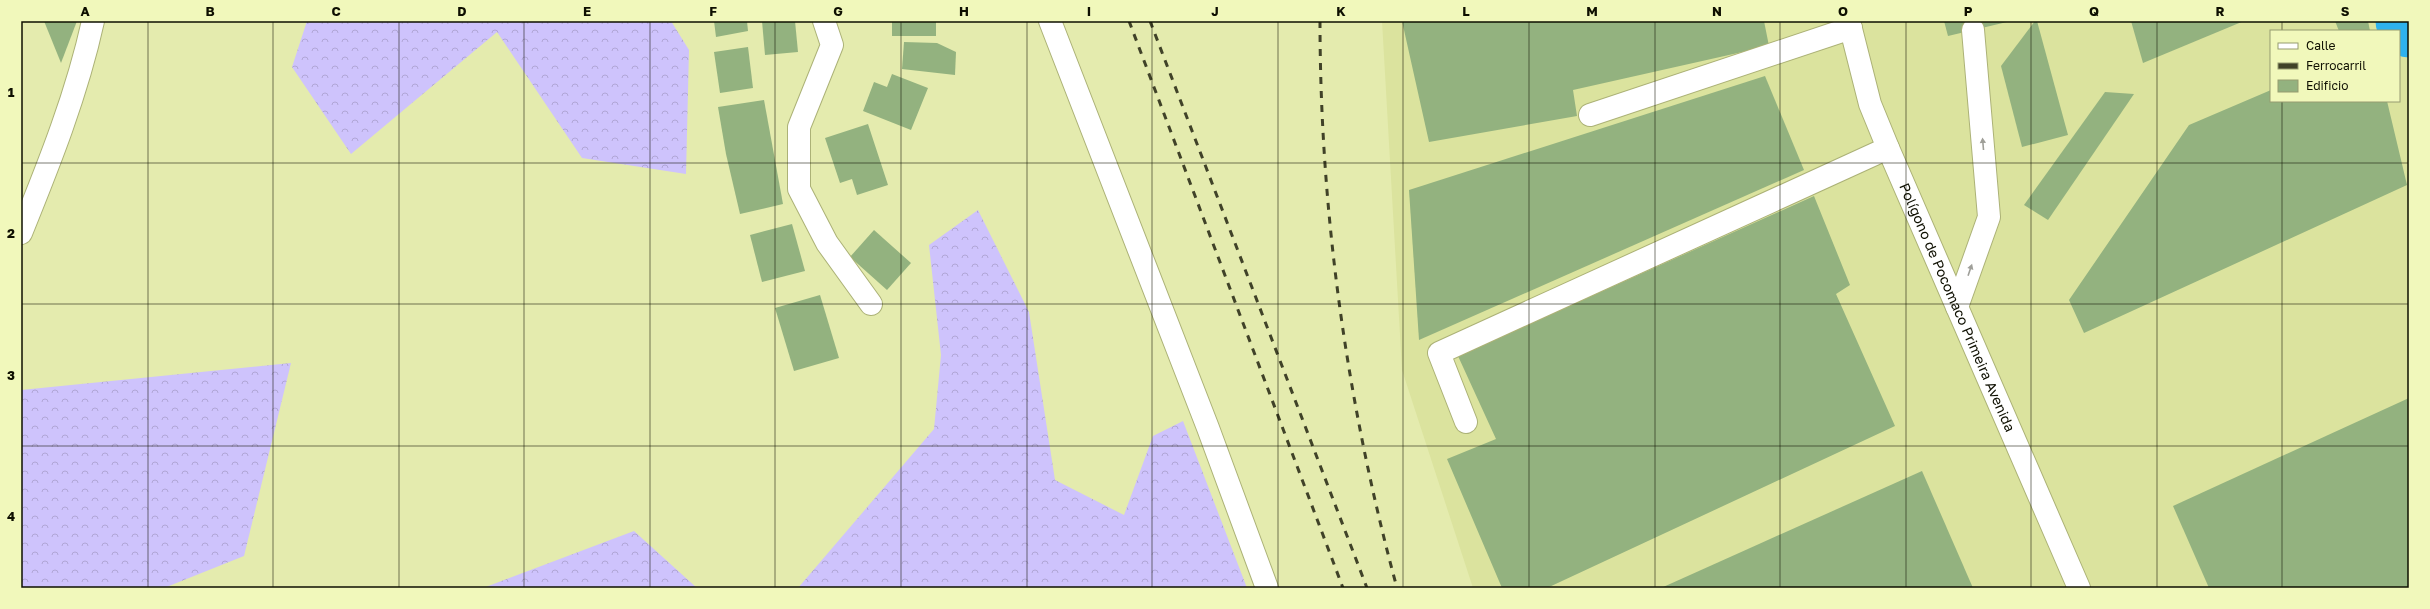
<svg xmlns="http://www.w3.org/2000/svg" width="2430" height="609" font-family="'Golos Text',sans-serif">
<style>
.built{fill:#dbe39e;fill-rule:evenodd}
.forest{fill:url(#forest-crowns)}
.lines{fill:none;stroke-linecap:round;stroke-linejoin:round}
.river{stroke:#2eb2ed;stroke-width:63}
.building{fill:#93b27f}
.minor-casing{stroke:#acb277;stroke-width:24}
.minor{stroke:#fff;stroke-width:22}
.rail{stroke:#404228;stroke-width:3;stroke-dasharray:7 7;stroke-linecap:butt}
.oneway{fill:#9f9f99}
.grid{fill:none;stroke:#0e0f00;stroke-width:1;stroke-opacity:0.55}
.labels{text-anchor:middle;stroke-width:3.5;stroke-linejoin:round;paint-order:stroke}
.street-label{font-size:14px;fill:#0e0f00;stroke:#f1f8bb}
.neatline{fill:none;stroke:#0e0f00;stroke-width:1.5}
.grid-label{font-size:13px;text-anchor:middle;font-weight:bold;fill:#0e0f00}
</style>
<defs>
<pattern id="forest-crowns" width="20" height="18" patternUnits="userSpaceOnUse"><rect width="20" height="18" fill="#cec3fc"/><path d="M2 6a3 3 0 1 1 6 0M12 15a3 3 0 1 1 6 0" fill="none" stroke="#b0a6d6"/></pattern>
</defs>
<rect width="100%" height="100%" fill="#e4ebae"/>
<path class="built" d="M 1382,21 L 2409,21 L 2409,588 L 1473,588 L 1402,370 ZM 2271,31 L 2399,31 L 2399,101 L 2271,101 Z"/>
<g class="forest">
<path d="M 307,21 L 671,21 L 689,50 L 686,174 L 582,158 L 497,32 L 351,154 L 292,67 Z"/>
<path d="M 978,210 L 1029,312 L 1055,480 L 1124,515 L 1153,436 L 1183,421 L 1247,588 L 798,588 L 934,429 L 941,355 L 929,245 Z"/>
<path d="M 291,363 L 244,556 L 164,588 L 21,588 L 21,390 Z"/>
<path d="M 634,531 L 697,588 L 483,588 Z"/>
</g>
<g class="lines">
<path class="river" d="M 2407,21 L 2409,26"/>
</g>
<g class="building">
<path d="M 44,21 L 77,21 L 61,63 Z"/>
<path d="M 714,21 L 747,21 L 748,31 L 716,37 Z"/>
<path d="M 762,21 L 795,21 L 798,52 L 765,55 Z"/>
<rect x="892" y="21" width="44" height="15"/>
<path d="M 1402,21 L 1764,21 L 1769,46 L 1573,90 L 1577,116 L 1429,142 Z"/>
<path d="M 1944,21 L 2007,21 L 2007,22 L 1948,36 Z"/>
<path d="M 2035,21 L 2037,21 L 2068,135 L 2022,147 L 2001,66 Z"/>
<path d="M 2131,21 L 2244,21 L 2143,63 Z"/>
<path d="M 2335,21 L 2368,21 L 2370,31 L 2339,31 Z"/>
<path d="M 904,42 L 937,43 L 956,52 L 955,75 L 902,69 Z"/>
<path d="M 748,47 L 753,88 L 720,93 L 714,52 Z"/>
<path d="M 892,74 L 928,88 L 911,130 L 863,111 L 874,82 L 887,87 Z"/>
<path d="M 1765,76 L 1804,170 L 1419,340 L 1409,190 Z"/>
<path d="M 2271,90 L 2271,101 L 2387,101 L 2407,185 L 2084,333 L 2069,300 L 2189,125 Z"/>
<path d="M 2105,92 L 2134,94 L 2048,220 L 2024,205 Z"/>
<path d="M 764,100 L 783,204 L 740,214 L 726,154 L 718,107 Z"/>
<path d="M 868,124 L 888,185 L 857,195 L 852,179 L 840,183 L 825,138 Z"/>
<path d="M 1814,196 L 1850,285 L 1836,294 L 1895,426 L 1547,588 L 1502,588 L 1447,459 L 1496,439 L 1458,356 Z"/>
<path d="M 792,224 L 805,271 L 762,282 L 750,235 Z"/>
<path d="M 874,230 L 911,263 L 887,290 L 850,257 Z"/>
<path d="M 820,295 L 839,358 L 794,371 L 775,308 Z"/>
<path d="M 2409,398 L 2409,588 L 2209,588 L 2173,506 Z"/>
<path d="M 1922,471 L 1973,588 L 1661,588 L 1759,544 Z"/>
</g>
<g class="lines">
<g class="minor-casing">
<g id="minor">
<path d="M 824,21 L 832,45 L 799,127 L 799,189 L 827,243 L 871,304"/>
<path d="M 1050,21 L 1208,428 L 1267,588"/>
<path id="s1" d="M 1849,21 L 1870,104 L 1888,148 L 2079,588"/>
<path d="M 1590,115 L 1851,28"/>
<path d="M 21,233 C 49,164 77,94 93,21"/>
<path d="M 1957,307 L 1989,217 L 1973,30"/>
<path d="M 1466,422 L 1439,353 L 1888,148"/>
</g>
</g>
<use href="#minor" class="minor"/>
<g class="rail">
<path d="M 1129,21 L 1343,588"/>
<path d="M 1150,21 L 1367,588"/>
<path d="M 1320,21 C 1320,212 1347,404 1397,588"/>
</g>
</g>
<defs><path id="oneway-solid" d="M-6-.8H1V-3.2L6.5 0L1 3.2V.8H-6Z"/></defs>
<g class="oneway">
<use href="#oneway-solid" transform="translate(1983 144) rotate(-95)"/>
<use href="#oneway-solid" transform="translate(1970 270) rotate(-71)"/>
</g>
<path class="grid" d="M 148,21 L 148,588M 273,21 L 273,588M 399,21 L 399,588M 524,21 L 524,588M 650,21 L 650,588M 775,21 L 775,588M 901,21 L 901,588M 1027,21 L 1027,588M 1152,21 L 1152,588M 1278,21 L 1278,588M 1403,21 L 1403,588M 1529,21 L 1529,588M 1655,21 L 1655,588M 1780,21 L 1780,588M 1906,21 L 1906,588M 2031,21 L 2031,588M 2157,21 L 2157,588M 2282,21 L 2282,31M 2282,101 L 2282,588M 21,163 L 2409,163M 21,304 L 2409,304M 21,446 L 2409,446"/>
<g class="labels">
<g class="street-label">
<text dy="5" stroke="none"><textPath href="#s1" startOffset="307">Polígono de Pocomaco Primeira Avenida</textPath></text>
</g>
</g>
<rect width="2430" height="609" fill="none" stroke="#f1f8bb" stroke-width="44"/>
<rect x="2270" y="30" width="130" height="72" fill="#f1f8bb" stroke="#969b70"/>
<rect x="2278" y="43" width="20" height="6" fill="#ffffff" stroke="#969b70"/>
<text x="2306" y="50" font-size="12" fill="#0e0f00">Calle</text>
<rect x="2278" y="63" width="20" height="6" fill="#404228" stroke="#969b70"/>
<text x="2306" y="70" font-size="12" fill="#0e0f00">Ferrocarril</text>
<rect x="2278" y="80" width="20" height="12" fill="#93b27f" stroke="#969b70"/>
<text x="2306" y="90" font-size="12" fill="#0e0f00">Edificio</text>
<rect x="22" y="22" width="2386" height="565" class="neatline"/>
<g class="grid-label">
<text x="85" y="16">A</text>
<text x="210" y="16">B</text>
<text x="336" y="16">C</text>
<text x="462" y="16">D</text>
<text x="587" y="16">E</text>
<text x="713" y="16">F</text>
<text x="838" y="16">G</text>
<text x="964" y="16">H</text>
<text x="1089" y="16">I</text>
<text x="1215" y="16">J</text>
<text x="1341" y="16">K</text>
<text x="1466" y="16">L</text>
<text x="1592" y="16">M</text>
<text x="1717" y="16">N</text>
<text x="1843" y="16">O</text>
<text x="1968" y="16">P</text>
<text x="2094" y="16">Q</text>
<text x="2220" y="16">R</text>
<text x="2345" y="16">S</text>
<text x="11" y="97">1</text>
<text x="11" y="238">2</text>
<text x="11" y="380">3</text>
<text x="11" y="521">4</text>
</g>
</svg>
